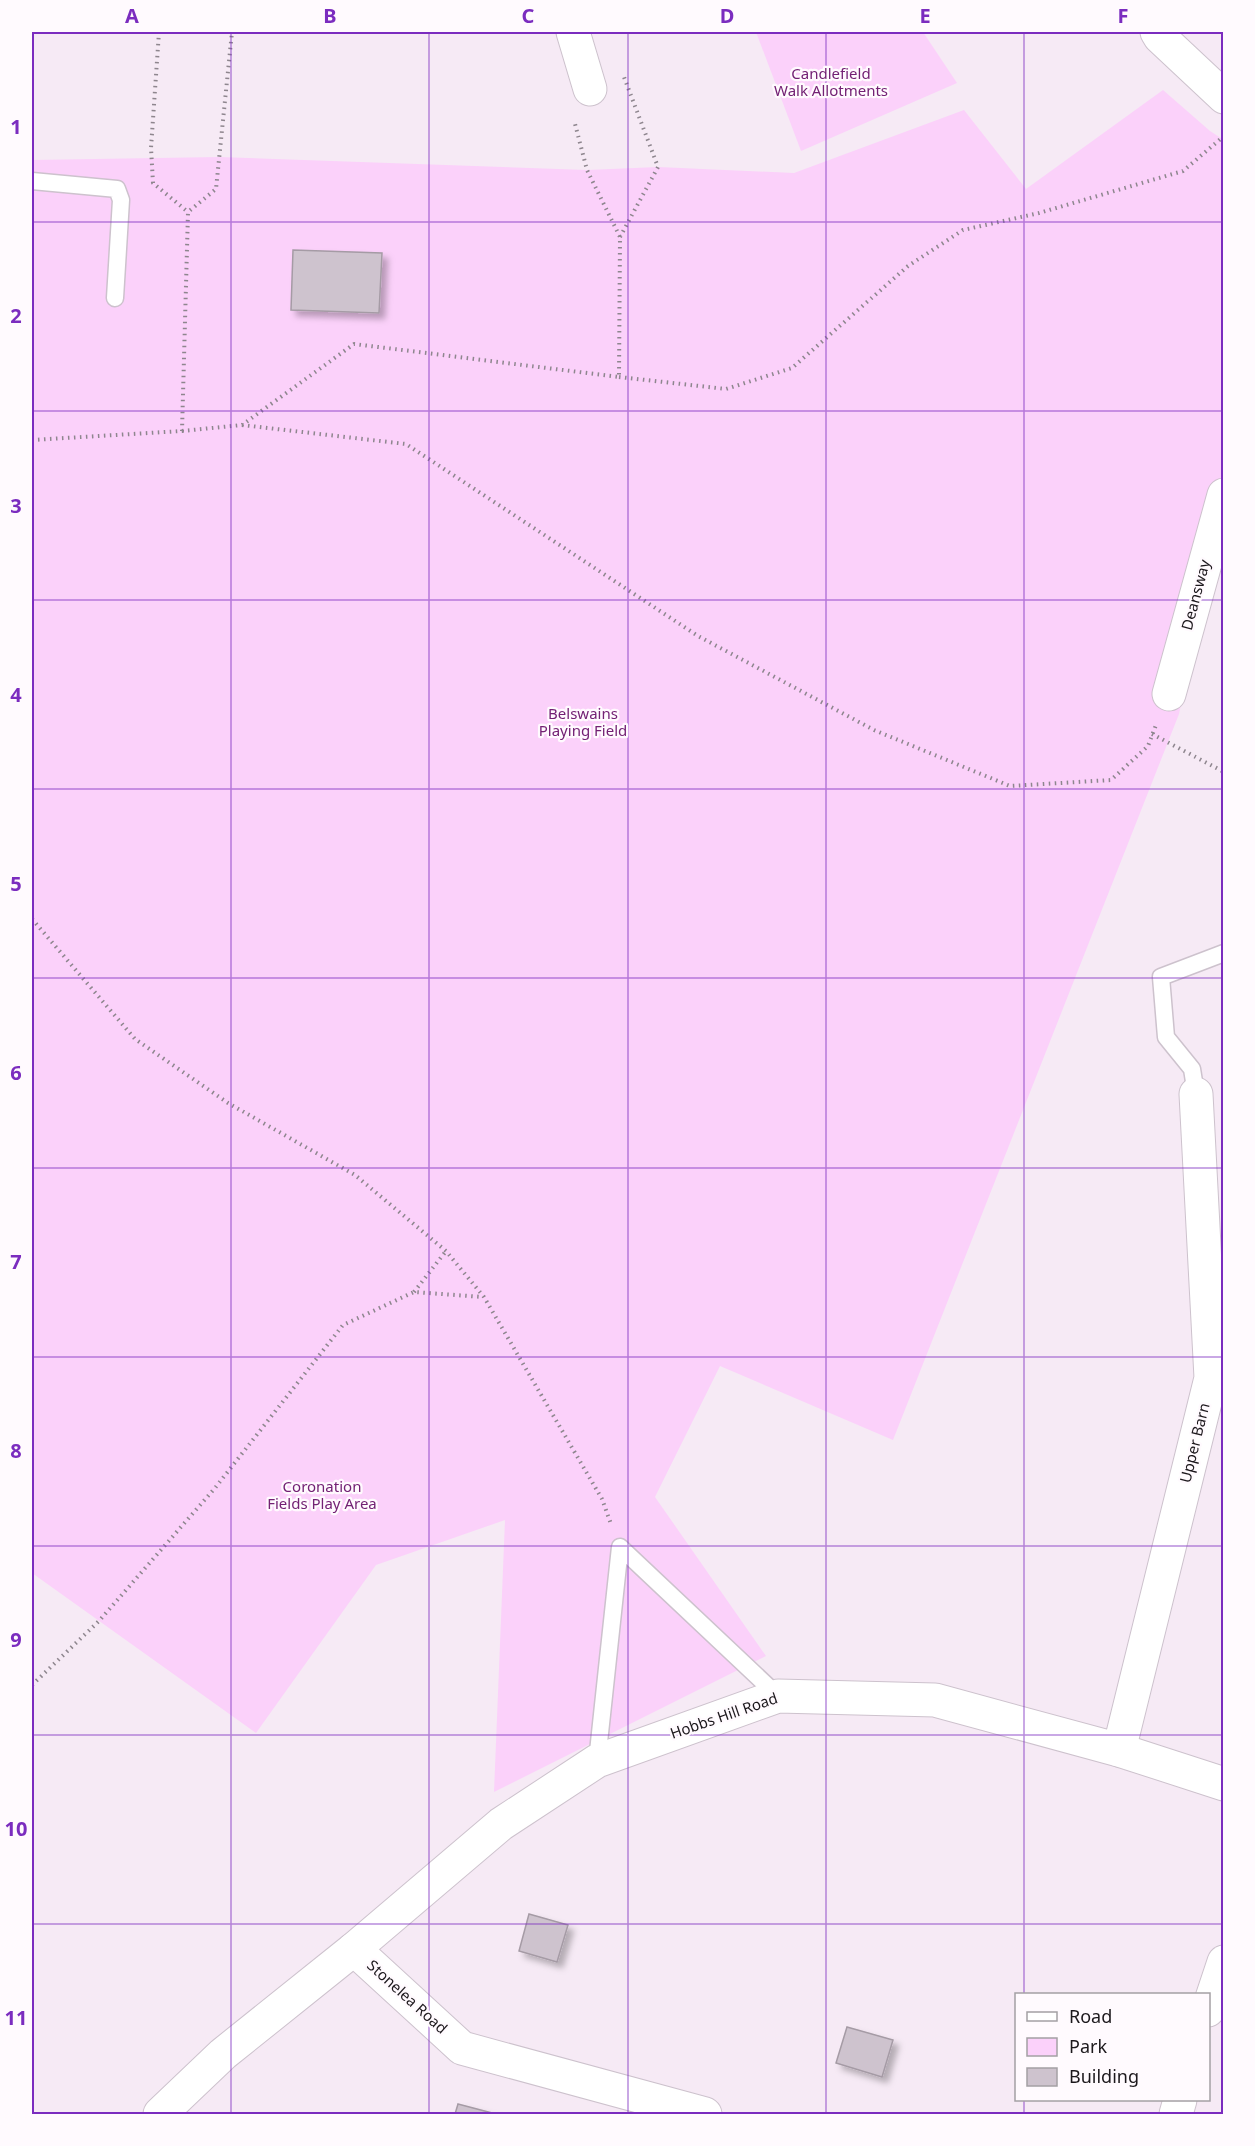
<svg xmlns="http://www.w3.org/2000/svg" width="1255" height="2146" font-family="'Noto Sans',sans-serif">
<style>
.green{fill:#fbd1fa}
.building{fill:#cec3ce;stroke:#a59ba5;stroke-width:1.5;filter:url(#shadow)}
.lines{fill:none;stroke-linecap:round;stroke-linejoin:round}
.lane-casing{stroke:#cdc2cd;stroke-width:19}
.street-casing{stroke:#cdc2cd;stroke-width:35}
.path{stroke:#8e868e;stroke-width:4;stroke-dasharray:1.5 4.5;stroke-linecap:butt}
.lane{stroke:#fff;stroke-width:16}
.street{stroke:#fff;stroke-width:33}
.grid{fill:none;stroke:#7b2cbf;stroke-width:1.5;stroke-opacity:0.55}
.labels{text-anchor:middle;stroke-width:4.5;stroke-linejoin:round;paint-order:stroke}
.park-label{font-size:15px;fill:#732174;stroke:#fffafe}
.street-label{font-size:15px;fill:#1c181c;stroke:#fffafe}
.neatline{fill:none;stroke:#7b2cbf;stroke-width:2}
.grid-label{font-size:20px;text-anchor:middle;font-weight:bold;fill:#7b2cbf}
</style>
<defs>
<filter id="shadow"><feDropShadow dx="5.5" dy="5.5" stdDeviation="3" flood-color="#0004"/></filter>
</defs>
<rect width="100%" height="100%" fill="#f6eaf5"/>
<g class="green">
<path d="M 756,32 L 923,32 L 957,83 L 801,151 Z"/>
<path d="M 1163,90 L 1210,131 L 1224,140 L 1223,501 L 1179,714 L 893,1440 L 720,1366 L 655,1497 L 766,1656 L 494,1792 L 505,1520 L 376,1565 L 256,1733 L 32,1573 L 32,160 L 219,157 L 587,170 L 658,167 L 794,173 L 964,110 L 1026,189 Z"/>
</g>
<g class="building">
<path d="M 293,250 L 382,253 L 379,313 L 291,310 Z"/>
<path d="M 529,1914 L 568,1925 L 557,1962 L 519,1951 Z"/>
<path d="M 847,2027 L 893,2040 L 882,2077 L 836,2063 Z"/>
<path d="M 458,2104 L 496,2114 L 455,2114 Z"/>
</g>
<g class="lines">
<g class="lane-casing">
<g id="lane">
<path d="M 32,181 L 117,189 L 121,200 L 115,298"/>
<path d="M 1196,1094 L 1192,1069 L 1166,1037 L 1161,977 L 1224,953"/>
<path d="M 597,1761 L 620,1547 L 778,1696"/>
</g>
</g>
<g class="street-casing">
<g id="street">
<path d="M 573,32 L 590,89"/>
<path d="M 1157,32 L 1160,37 L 1224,97"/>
<path d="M 1169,694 L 1224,495"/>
<path d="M 1119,1750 L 1211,1378 L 1196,1094"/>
<path d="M 354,1949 L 462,2048 L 705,2114"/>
<path d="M 1208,2010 L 1224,1962"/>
<path d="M 160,2114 L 223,2054 L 354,1949 L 501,1824 L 597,1761 L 778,1696 L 935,1700 L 1119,1750 L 1224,1784"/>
<path d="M 1176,2114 L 1180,2100"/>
</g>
</g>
<g class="path">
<path d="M 159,32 L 151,148 L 153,183 L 188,212"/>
<path d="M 620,237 L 658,167 L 624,77"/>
<path d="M 619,377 L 726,389 L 792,368 L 908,266 L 963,230 L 1039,213 L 1183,171 L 1224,136"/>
<path d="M 242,425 L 406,444 L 698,636 L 874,730 L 1010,786 L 1111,780 L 1148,746 L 1156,725"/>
<path d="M 182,431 L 242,425 L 354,344 L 619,377 L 620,237 L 587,170 L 574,120"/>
<path d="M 32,440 L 182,431 L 188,212 L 216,189 L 232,32"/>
<path d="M 1152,734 L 1224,772"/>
<path d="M 32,919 L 135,1039 L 228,1103 L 355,1175 L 446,1251 L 484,1297 L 602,1499 L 611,1524"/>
<path d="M 414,1292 L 446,1251"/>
<path d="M 32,1685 L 99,1621 L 215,1488 L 343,1325 L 414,1292 L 483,1297"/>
</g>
<use href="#lane" class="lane"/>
<use href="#street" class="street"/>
</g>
<path class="grid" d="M 231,32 L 231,2114M 429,32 L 429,2114M 628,32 L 628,2114M 826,32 L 826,2114M 1024,32 L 1024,1994M 32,222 L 1224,222M 32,411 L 1224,411M 32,600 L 1224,600M 32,789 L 1224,789M 32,978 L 1224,978M 32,1168 L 1224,1168M 32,1357 L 1224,1357M 32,1546 L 1224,1546M 32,1735 L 1224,1735M 32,1924 L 1224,1924M 1024,2100 L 1024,2114"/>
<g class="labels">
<g class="park-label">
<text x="831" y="79">Candlefield<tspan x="831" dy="17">Walk Allotments</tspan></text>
<text x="583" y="719">Belswains<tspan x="583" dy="17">Playing Field</tspan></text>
<text x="322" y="1492">Coronation<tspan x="322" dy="17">Fields Play Area</tspan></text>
</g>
<g class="street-label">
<text transform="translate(1196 595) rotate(-75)" y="5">Deansway</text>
<text transform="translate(1195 1443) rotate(-76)" y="5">Upper Barn</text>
<text transform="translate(724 1716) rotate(-19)" y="5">Hobbs Hill Road</text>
<text transform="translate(407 1997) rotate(42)" y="5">Stonelea Road</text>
</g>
</g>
<rect width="1255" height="2146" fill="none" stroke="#fffafe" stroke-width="66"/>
<rect x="1015" y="1993" width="195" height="108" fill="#fffafe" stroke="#a4a0a4" stroke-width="1.5"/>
<rect x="1027" y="2012" width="30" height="9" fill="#ffffff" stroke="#a4a0a4" stroke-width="1.5"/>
<text x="1069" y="2023" font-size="18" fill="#1c181c">Road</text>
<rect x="1027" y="2038" width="30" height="18" fill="#fbd1fa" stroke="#a4a0a4" stroke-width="1.5"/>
<text x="1069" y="2053" font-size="18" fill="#1c181c">Park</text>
<rect x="1027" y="2068" width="30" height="18" fill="#cec3ce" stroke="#a4a0a4" stroke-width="1.5"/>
<text x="1069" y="2083" font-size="18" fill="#1c181c">Building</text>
<rect x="33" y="33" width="1189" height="2080" class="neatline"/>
<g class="grid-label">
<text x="132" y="23">A</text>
<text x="330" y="23">B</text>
<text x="528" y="23">C</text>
<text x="727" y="23">D</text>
<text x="925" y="23">E</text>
<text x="1123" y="23">F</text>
<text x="16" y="134">1</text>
<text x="16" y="323">2</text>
<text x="16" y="513">3</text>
<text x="16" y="702">4</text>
<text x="16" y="891">5</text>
<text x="16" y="1080">6</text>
<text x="16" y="1269">7</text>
<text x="16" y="1458">8</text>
<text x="16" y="1647">9</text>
<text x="16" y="1836">10</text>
<text x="16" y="2025">11</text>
</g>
</svg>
